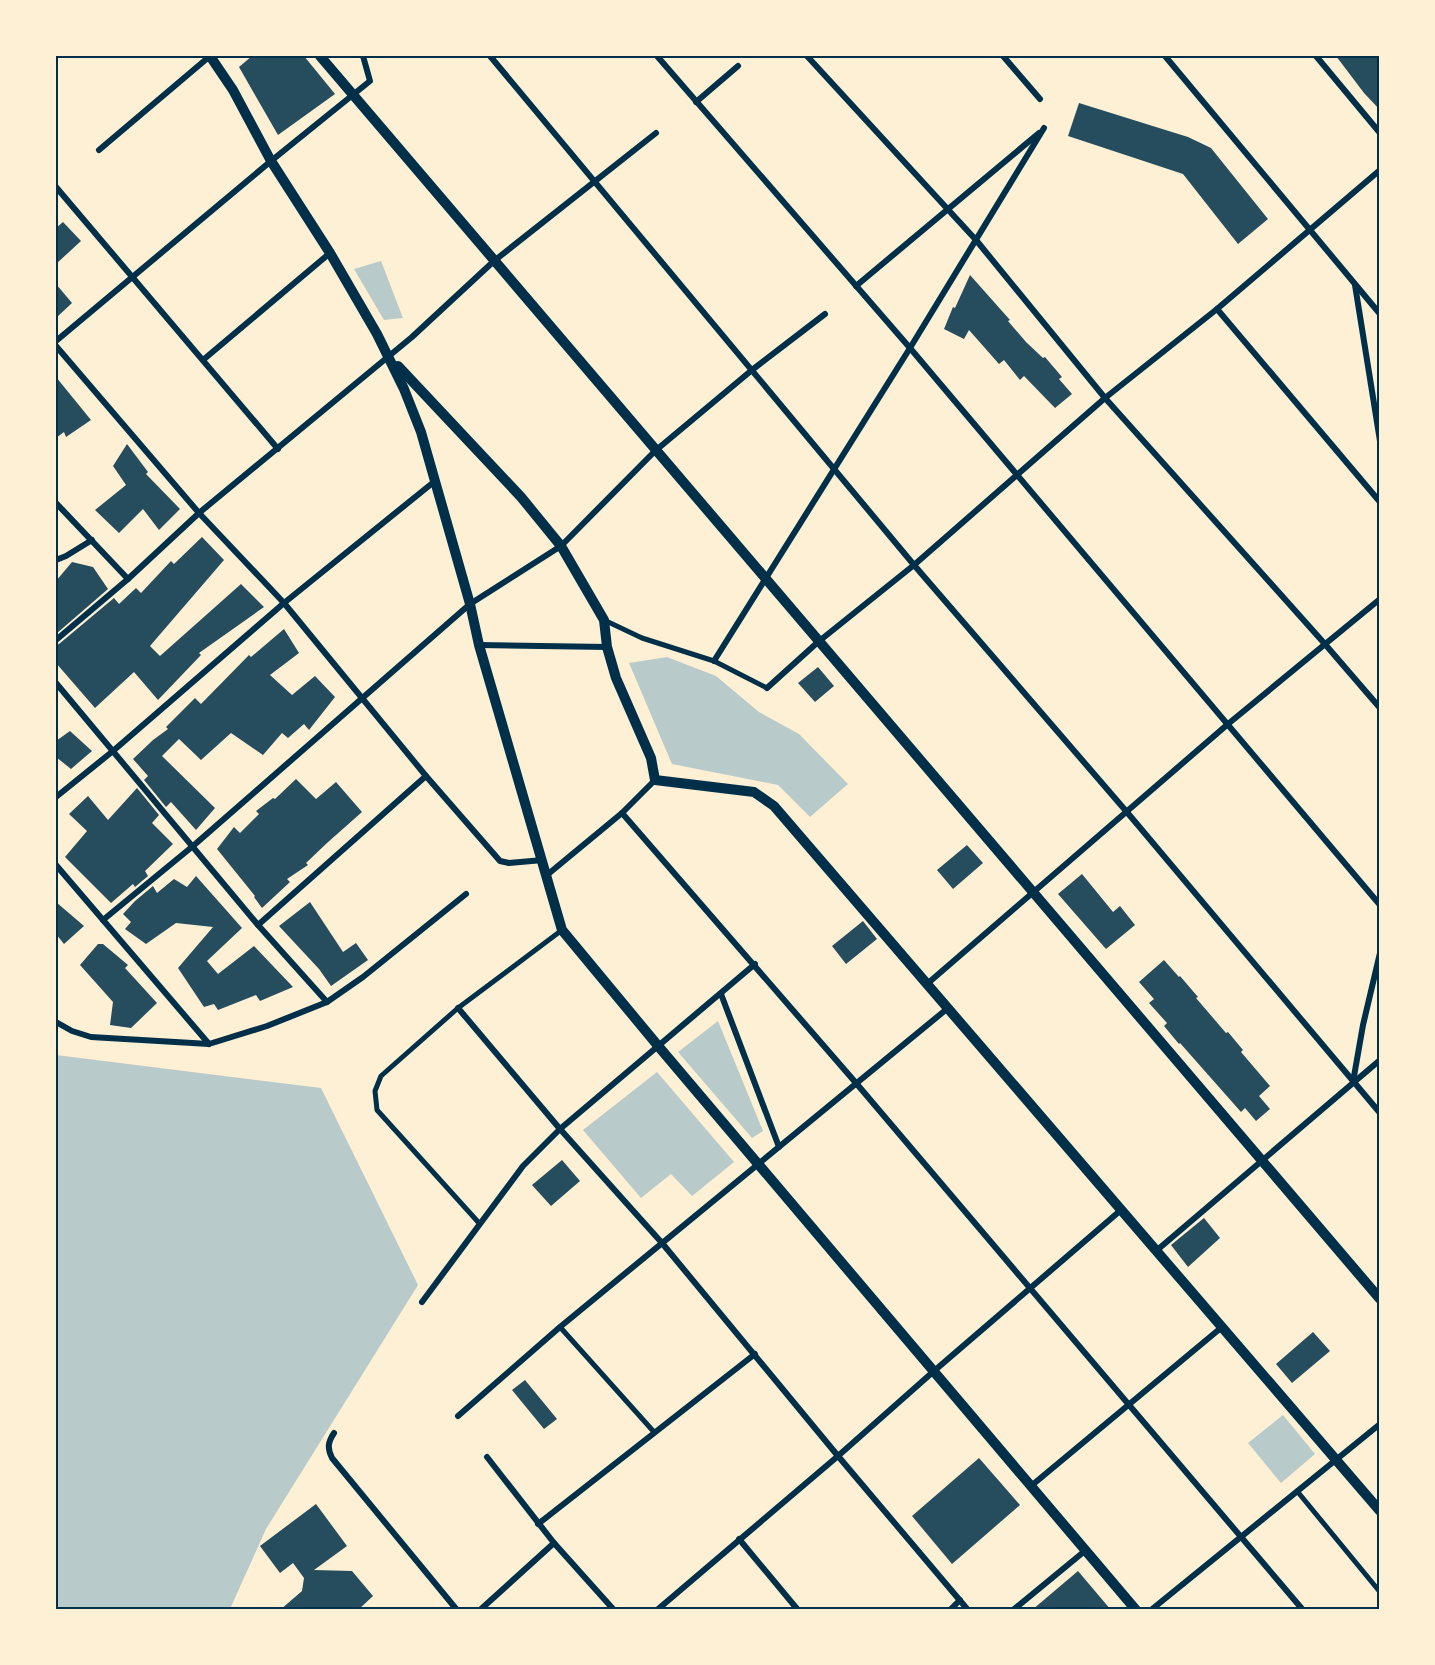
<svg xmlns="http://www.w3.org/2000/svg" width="1435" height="1665" font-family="Lato,sans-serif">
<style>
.green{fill:#b9caca}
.building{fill:#264d5e}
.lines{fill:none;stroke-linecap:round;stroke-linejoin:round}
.pedestrian{stroke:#003049;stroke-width:5}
.minor{stroke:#003049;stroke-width:6}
.tertiary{stroke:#003049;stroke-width:10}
.neatline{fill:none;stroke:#003049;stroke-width:2}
</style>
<rect width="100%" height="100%" fill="#fdf0d5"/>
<g class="green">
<path d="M 381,261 L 403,318 L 384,320 L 354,269 Z"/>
<path d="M 667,657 L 716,676 L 759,712 L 799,734 L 848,784 L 810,817 L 778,785 L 672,764 L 629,663 Z"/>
<path d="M 718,1021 L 763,1131 L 752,1138 L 678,1052 Z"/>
<path d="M 56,1055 L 321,1088 L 418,1285 L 266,1529 L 230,1609 L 56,1609 Z"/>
<path d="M 657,1072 L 734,1162 L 692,1196 L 671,1174 L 641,1198 L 583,1130 Z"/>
<path d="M 1283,1415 L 1315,1454 L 1281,1483 L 1248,1443 Z"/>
</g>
<g class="building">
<path d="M 252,56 L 304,56 L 335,94 L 278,135 L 239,67 Z"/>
<path d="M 1336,56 L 1380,56 L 1380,110 L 1364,93 Z"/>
<path d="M 1079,103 L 1188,137 L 1211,148 L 1268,219 L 1238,244 L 1183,174 L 1068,136 Z"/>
<path d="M 63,222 L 81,241 L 56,264 L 56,228 Z"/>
<path d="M 970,275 L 1010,320 L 1008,321 L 1026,342 L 1043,358 L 1045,357 L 1062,377 L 1059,379 L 1072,394 L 1055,408 L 1024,376 L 1020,380 L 1004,360 L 999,364 L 969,330 L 964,339 L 944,329 L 953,307 L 955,308 Z"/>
<path d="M 56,284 L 72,303 L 56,318 Z"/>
<path d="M 56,377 L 91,420 L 66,437 L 64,432 L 56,438 Z"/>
<path d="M 127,444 L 148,472 L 146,474 L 180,509 L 159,530 L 143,509 L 119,533 L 95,510 L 126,485 L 113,466 Z"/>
<path d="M 202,537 L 224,560 L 150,646 L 160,656 L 241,584 L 264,607 L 199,653 L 201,655 L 158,700 L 134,672 L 95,708 L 56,663 L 56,645 L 59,644 L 114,598 L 119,604 L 136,588 L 141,593 L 171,561 L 174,564 Z"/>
<path d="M 72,562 L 93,567 L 108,589 L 56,634 L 56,581 Z"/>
<path d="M 284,629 L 299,653 L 270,675 L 292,695 L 315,676 L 335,697 L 309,730 L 304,724 L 288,738 L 282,733 L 263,755 L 231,733 L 201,760 L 179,739 L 162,756 L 215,808 L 196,830 L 171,802 L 166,807 L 144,780 L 148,776 L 133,759 L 153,740 L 168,729 L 166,727 L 195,698 L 201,704 L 249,655 L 251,657 Z"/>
<path d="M 818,667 L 834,686 L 815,702 L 798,683 Z"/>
<path d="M 70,731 L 92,751 L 71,769 L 56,757 L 56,741 Z"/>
<path d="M 296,779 L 316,799 L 336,782 L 362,812 L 327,843 L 306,863 L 308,865 L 287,879 L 290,882 L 262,908 L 254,897 L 255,896 L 217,849 L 234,827 L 240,833 L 259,814 L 256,811 L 273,798 L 275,799 Z"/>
<path d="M 137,788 L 159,815 L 152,823 L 173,844 L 145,871 L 148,876 L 135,887 L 133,884 L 111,903 L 65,857 L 87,831 L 69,814 L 88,796 L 108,820 Z"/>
<path d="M 967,845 L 983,863 L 953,889 L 937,870 Z"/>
<path d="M 1082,874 L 1113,912 L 1120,906 L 1135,925 L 1106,949 L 1058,894 Z"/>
<path d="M 196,876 L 242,928 L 207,961 L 218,974 L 254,946 L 293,987 L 260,1001 L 256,995 L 218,1010 L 214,1004 L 204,1007 L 178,968 L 213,927 L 176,923 L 146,944 L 125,929 L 131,922 L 123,914 L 135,901 L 153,886 L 157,893 L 174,879 L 187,887 Z"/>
<path d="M 56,902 L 84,926 L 64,944 L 56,934 Z"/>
<path d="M 310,902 L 343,952 L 356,943 L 368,960 L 331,986 L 319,969 L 279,926 Z"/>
<path d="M 863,921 L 877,939 L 846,964 L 832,946 Z"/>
<path d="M 98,944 L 103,944 L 128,965 L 125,968 L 157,1003 L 131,1028 L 110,1025 L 113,1002 L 80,965 Z"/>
<path d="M 1164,960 L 1179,977 L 1180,976 L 1198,997 L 1196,998 L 1226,1033 L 1228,1032 L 1243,1050 L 1241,1052 L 1270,1086 L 1259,1096 L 1270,1109 L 1256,1121 L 1245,1108 L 1241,1112 L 1180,1043 L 1179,1044 L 1164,1026 L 1167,1023 L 1149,1003 L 1154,999 L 1139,982 Z"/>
<path d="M 562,1160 L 580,1181 L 551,1206 L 532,1185 Z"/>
<path d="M 1204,1218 L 1220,1238 L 1188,1267 L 1171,1245 Z"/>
<path d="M 1313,1332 L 1330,1351 L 1292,1383 L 1276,1364 Z"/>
<path d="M 525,1380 L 557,1419 L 544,1429 L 512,1390 Z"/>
<path d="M 979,1458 L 1020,1505 L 952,1564 L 912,1516 Z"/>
<path d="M 316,1504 L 347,1546 L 314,1570 L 352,1571 L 373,1596 L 358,1610 L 280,1610 L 302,1591 L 304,1578 L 293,1563 L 280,1573 L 260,1546 Z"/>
<path d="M 1078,1571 L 1111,1610 L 1032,1610 Z"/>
</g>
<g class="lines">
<g class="pedestrian">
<path d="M 604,620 L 642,638 L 714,661 L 767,688"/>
<path d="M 479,1223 L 377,1110 L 375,1091 L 381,1076 L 458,1008 L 562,930"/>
<path d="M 560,1327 L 654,1432"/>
<path d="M 1297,1491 L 1380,1592"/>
</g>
<g class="minor">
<path d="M 490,56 L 914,565 L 1126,811 L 1380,1113"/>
<path d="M 657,56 L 910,348 L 1380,905"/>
<path d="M 807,56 L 976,240 L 1105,398 L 1324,643 L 1380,708"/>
<path d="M 1003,56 L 1040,99"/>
<path d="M 1165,56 L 1380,314"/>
<path d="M 1316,56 L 1380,133"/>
<path d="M 696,102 L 738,66"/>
<path d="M 99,150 L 210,56"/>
<path d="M 56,187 L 278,449"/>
<path d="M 1355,285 L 1380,441"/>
<path d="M 856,286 L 1039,133"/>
<path d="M 1217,309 L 1380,502"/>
<path d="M 56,341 L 271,161 L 370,81 L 363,56"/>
<path d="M 56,346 L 199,513 L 284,603 L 426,776 L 500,861 L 509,863 L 543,860"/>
<path d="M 203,360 L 330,253"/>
<path d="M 56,503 L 128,579"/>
<path d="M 56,560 L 66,556 L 92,540"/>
<path d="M 56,640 L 128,579 L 199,513 L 412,337 L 494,261 L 656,133"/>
<path d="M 479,645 L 607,647"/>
<path d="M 714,661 L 910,348 L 1044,128"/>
<path d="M 56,683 L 258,925 L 327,1002"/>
<path d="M 767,688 L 818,642 L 914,565 L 1105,398 L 1217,309 L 1380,170"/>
<path d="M 56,797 L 113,751 L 284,603 L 435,481"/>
<path d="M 622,813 L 856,1083 L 1303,1610"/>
<path d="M 56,865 L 209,1044"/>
<path d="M 547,875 L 622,813 L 655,780"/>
<path d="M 103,920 L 193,846 L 470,604 L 561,546 L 655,451 L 752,370 L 825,314"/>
<path d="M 258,925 L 426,776"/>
<path d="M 927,984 L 1228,724 L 1380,599"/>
<path d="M 721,994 L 779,1147"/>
<path d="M 458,1008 L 560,1129 L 662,1243 L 838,1456 L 968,1610"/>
<path d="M 56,1022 L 72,1031 L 91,1037 L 209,1044 L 267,1026 L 327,1002 L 363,977 L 466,894"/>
<path d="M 1353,1082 L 1363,1025 L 1380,953"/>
<path d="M 1156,1251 L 1380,1060"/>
<path d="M 422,1302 L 523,1166 L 560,1129 L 755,964"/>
<path d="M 458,1416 L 560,1327 L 948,1008"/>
<path d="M 334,1433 C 328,1442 327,1448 332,1458 L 457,1610"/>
<path d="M 487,1457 L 554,1543 L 614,1610"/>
<path d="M 1031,1486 L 1222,1327"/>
<path d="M 538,1524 L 755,1354"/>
<path d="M 739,1539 L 798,1610"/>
<path d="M 480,1610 L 554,1543"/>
<path d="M 657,1610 L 838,1456 L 934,1371 L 1121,1210"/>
<path d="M 950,1610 L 960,1600"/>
<path d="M 1013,1610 L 1086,1550"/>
<path d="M 1151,1610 L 1380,1424"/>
</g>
<g class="tertiary">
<path d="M 210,56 L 233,90 L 271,161 L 330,253 L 377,334 L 404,389 L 421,432 L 470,604 L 479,645 L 562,930 L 659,1047 L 1136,1610"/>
<path d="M 320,56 L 1380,1299"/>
<path d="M 398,366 L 521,497 L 561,546 L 604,620 L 607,647 L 616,678 L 651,758 L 655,780 L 754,792 L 774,806 L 1380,1511"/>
</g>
</g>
<rect width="1435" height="1665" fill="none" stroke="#fdf0d5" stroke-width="114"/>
<rect x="57" y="57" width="1321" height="1551" class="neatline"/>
</svg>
